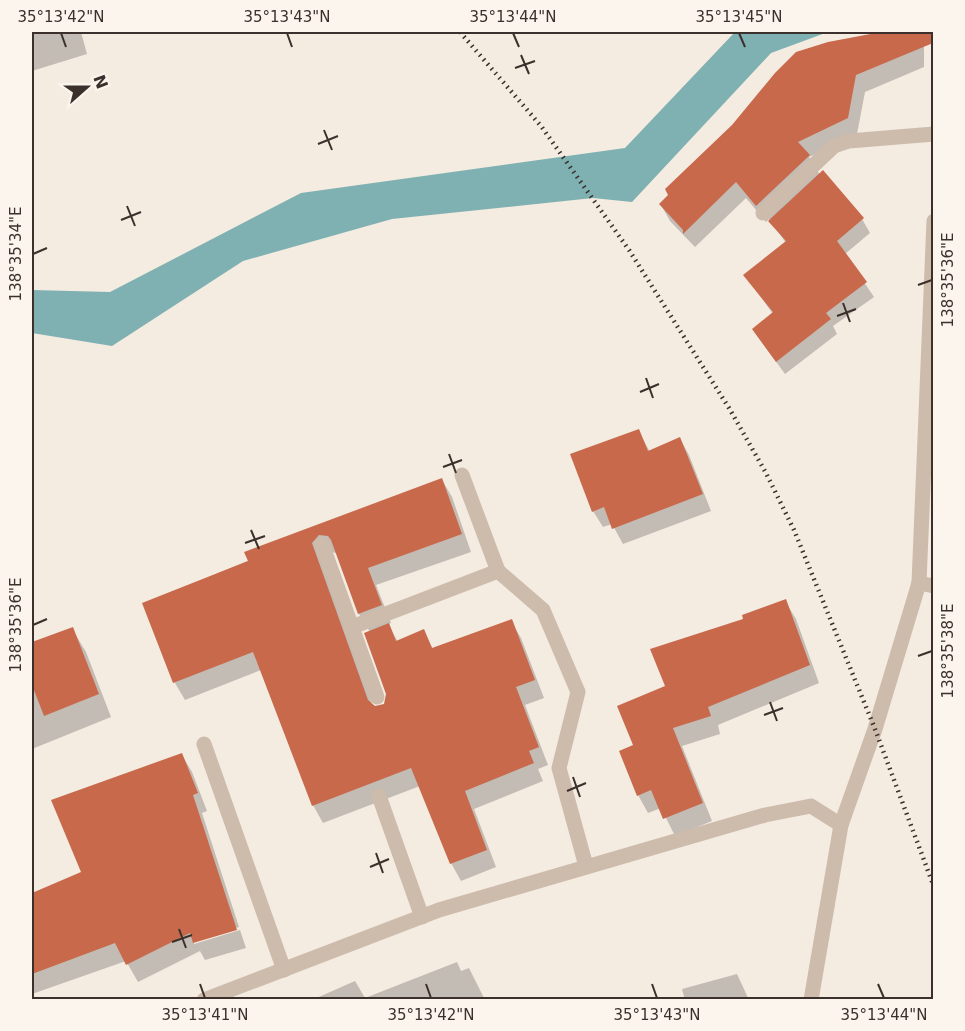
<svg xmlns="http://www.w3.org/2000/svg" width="965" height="1031" font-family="'DejaVu Sans',sans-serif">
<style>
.water{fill:#7fb0b2}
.shadow{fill:#0003;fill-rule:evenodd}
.building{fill:#c8694b}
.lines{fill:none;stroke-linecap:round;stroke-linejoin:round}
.service{stroke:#cdbbac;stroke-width:15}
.minor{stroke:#cdbbac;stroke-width:15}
.tertiary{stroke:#cdbbac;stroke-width:15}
.rail{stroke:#3b302b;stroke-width:4.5;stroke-dasharray:1.5 4.5;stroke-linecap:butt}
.ticks{fill:none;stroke:#3b302b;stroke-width:2}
.neatline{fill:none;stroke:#3b302b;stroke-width:2}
.ticks-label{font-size:15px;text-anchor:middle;fill:#3b302b}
</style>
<rect width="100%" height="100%" fill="#f4ebe1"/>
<path class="water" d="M 735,32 L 828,32 L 771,53 L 632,202 L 593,198 L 392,219 L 243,261 L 112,346 L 32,333 L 32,290 L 110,292 L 301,193 L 625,148 Z"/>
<g class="shadow">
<path d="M 32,32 L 81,32 L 87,54 L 32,71 Z"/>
<path d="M 889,32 L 917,32 L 924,43 L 924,67 L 865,92 L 857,134 L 809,157 L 820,175 L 862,219 L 870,233 L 845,254 L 874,297 L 833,326 L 837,334 L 785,374 L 753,330 L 773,314 L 745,275 L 786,243 L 769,219 L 766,222 L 746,198 L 695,247 L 670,221 L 661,205 L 828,43 Z"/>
<path d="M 638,430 L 650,452 L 680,439 L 689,455 L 711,511 L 623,544 L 612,524 L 603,527 L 593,511 Z"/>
<path d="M 442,480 L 452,497 L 471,552 L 376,585 L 391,623 L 388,624 L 398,642 L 423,631 L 433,649 L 511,621 L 521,638 L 544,698 L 525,705 L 548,765 L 538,769 L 543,781 L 474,809 L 496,867 L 461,881 L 451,863 L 420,786 L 323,823 L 313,805 L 261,670 L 185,700 L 175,683 L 144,604 ZM 329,552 L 337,553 L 359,614 L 370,632 L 388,694 L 385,705 L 373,707 L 321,561 Z"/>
<path d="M 785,601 L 796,619 L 819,683 L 718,725 L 720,734 L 682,746 L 712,821 L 675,836 L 661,808 L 648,813 L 638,795 L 635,746 L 667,687 L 745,620 Z"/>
<path d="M 72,629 L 86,652 L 111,717 L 32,749 L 32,644 Z"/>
<path d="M 182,755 L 192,772 L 207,811 L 202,813 L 239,927 L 194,941 L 194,944 L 240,930 L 246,948 L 205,960 L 200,951 L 138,982 L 126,961 L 32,994 L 32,895 L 83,872 Z"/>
<path d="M 457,962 L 461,971 L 469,968 L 485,1000 L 312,1000 L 355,981 L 365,998 Z"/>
<path d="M 737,974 L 749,1000 L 685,1000 L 682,989 Z"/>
</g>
<g class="building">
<path d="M 881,32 L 933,32 L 933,43 L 856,75 L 848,118 L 798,142 L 810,155 L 756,206 L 736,182 L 683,234 L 683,230 L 659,204 L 668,195 L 665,189 L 732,125 L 775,73 L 796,52 L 828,42 Z"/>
<path d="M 823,170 L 864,218 L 837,241 L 867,282 L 826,313 L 831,319 L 776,362 L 752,329 L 773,312 L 743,275 L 786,241 L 768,221 Z"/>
<path d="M 639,429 L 648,451 L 680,437 L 703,494 L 612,529 L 604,507 L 592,512 L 570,454 Z"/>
<path d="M 442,478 L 462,534 L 368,568 L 382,605 L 358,614 L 331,540 L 328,536 L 319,535 L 312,543 L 368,700 L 375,706 L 384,704 L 386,694 L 364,633 L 389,623 L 396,641 L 424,629 L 432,648 L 512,619 L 535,680 L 516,687 L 539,747 L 529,751 L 534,763 L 465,791 L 487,850 L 450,864 L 411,768 L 312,806 L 253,652 L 173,683 L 142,603 L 248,561 L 244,552 Z"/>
<path d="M 786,599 L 810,665 L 708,707 L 711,716 L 673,728 L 703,803 L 663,819 L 651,790 L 637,796 L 619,751 L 633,745 L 617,706 L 665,686 L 650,649 L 743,619 L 742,615 Z"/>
<path d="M 73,627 L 99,694 L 44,716 L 32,685 L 32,642 Z"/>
<path d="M 182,753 L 198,793 L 193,795 L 237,930 L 193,943 L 190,933 L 126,965 L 115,943 L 32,974 L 32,893 L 81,872 L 51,800 Z"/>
</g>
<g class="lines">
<g class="service">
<path d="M 322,544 L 377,697"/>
<path d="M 919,583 L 934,586"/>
<path d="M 352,627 L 498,571 L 543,610 L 578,692 L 559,768 L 586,866"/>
<path d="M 204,744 L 284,970"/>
<path d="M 379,796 L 422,917"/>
</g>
<g class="minor">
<path d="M 763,213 L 834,146 L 849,141 L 934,134"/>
<path d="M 462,475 L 498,571"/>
<path d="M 204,1000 L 439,910 L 765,815 L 811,806 L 841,825"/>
<path d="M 811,1000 L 841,825 L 875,729 L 919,583"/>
</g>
<path class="tertiary" d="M 919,583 L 934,221"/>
<path class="rail" d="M 460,32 L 541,126 L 629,250 L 729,408 L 766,473 L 794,530 L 875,729 L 934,887"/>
</g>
<path class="ticks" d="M 61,33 L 66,47M 287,33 L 292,47M 513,33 L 519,47M 739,33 L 745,47M 521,55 L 529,74M 515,68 L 535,61M 324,130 L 332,150M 318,144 L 338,136M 127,206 L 135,226M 121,220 L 141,212M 33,254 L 47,248M 918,285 L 932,280M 843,303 L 850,322M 837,316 L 856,309M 646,378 L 653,398M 640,392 L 659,384M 449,454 L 456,473M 443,467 L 462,460M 251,530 L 259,549M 245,543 L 265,536M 33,625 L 47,619M 918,656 L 932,651M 770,702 L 777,721M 764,715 L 783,708M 573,777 L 580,797M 567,791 L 586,783M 376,853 L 383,873M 370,867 L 389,859M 179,929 L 186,948M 172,942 L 192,935M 200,984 L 205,998M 426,984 L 431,998M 652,984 L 657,998M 878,984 L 884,998"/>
<rect width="965" height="1031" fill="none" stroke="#fbf5ee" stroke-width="66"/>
<g transform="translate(87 87) rotate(69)" stroke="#fbf5ee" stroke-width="4.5" paint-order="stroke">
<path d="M0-4.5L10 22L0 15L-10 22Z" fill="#3b302b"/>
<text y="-9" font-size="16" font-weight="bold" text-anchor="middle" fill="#3b302b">N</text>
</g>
<rect x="33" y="33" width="899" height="965" class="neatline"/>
<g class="ticks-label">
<text x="61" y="22">35°13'42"N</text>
<text x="287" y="22">35°13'43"N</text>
<text x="513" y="22">35°13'44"N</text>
<text x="739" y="22">35°13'45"N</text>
<text transform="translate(16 254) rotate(-90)" y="5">138°35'34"E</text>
<text transform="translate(948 280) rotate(-90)" y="5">138°35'36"E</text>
<text transform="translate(16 625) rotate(-90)" y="5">138°35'36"E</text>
<text transform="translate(948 651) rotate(-90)" y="5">138°35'38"E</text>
<text x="205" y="1020">35°13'41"N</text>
<text x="431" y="1020">35°13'42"N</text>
<text x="657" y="1020">35°13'43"N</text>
<text x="884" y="1020">35°13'44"N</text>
</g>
</svg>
